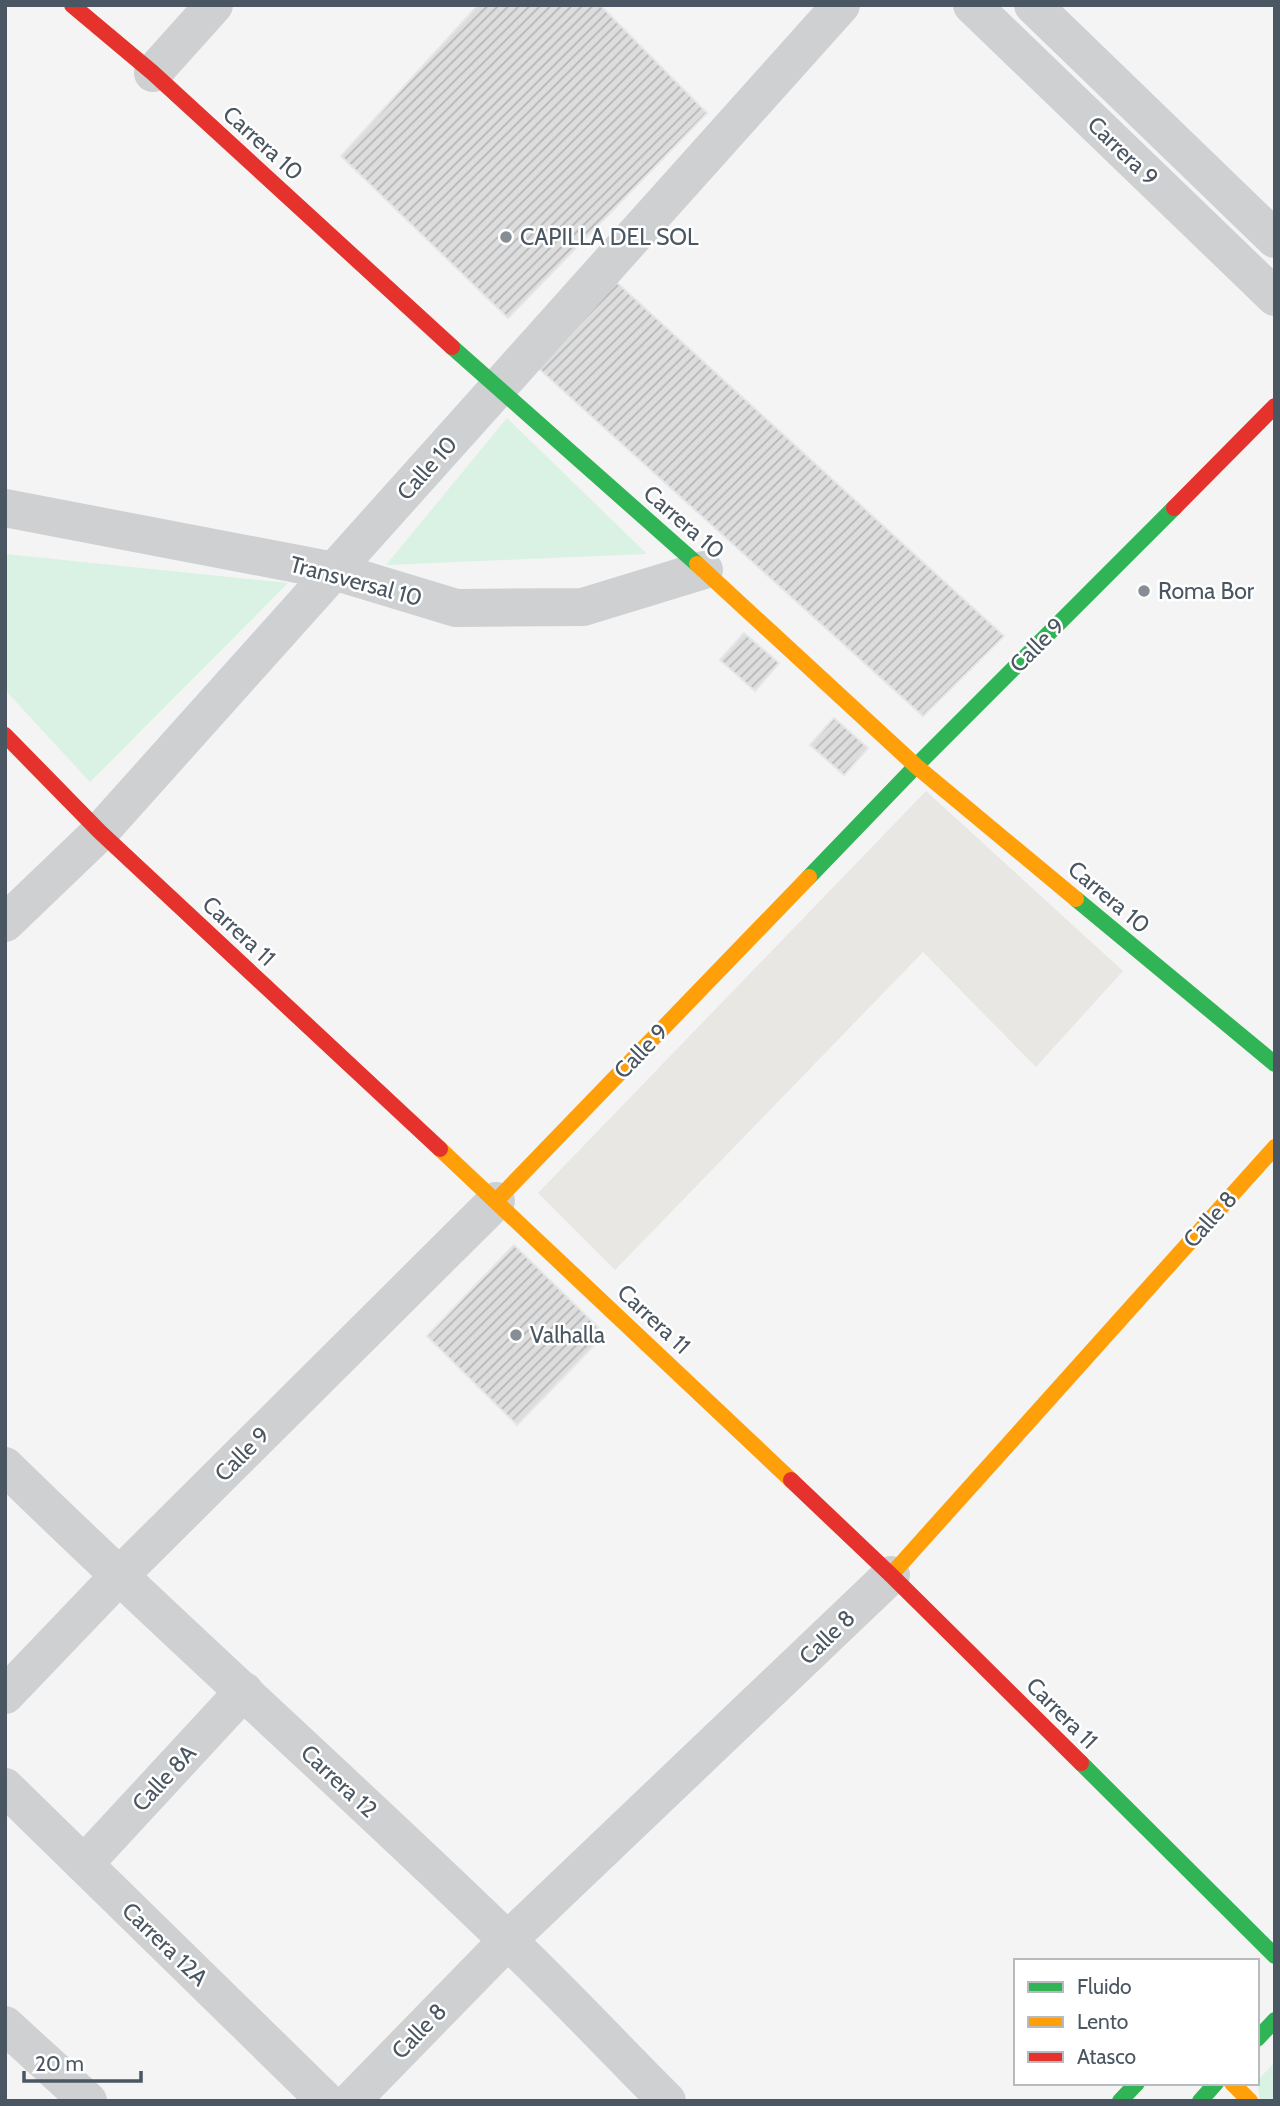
<svg xmlns="http://www.w3.org/2000/svg" width="1280" height="2106" font-family="Cabin,sans-serif">
<style>
.commercial{fill:#e8e7e3}
.green{fill:#d9f2e3}
.building{fill:url(#building-hatch);stroke:#e5e6e7;stroke-width:2}
.lines{fill:none;stroke-linecap:round;stroke-linejoin:round}
.street{stroke:#ced0d2;stroke-width:38}
.fast{stroke:#30b455;stroke-width:16}
.slow{stroke:#ff9f0a;stroke-width:16}
.jam{stroke:#e5322d;stroke-width:16}
.poi-dot{fill:#868d94;stroke:#fff;stroke-width:2.5}
.labels{text-anchor:middle;stroke-width:5;stroke-linejoin:round;paint-order:stroke}
.street-label{font-size:23px;fill:#4a5661;stroke:#fff}
.poi-label{font-size:23px;fill:#4a5661;stroke:#fff;text-anchor:start}
</style>
<defs>
<pattern id="building-hatch" width="6" height="6" patternUnits="userSpaceOnUse" patternTransform="scale(1.75)"><rect width="6" height="6" fill="#ddddde"/><path d="M-1 1l2-2M0 6l6-6M5 7l2-2" fill="none" stroke="#b5b6b7"/></pattern>
</defs>
<rect width="100%" height="100%" fill="#f4f4f4"/>
<path class="commercial" d="M 926,791 L 1123,971 L 1036,1067 L 923,952 L 615,1270 L 538,1193 Z"/>
<g class="green">
<path d="M 507,418 L 647,554 L 386,565 Z"/>
<path d="M 5,554 L 288,583 L 90,782 L 5,690 Z"/>
<path d="M 1275,2062 L 1275,2101 L 1260,2101 L 1257,2081 Z"/>
</g>
<g class="building">
<path d="M 478,5 L 600,5 L 707,113 L 508,318 L 341,156 Z"/>
<path d="M 614,280 L 1004,636 L 923,716 L 537,367 Z"/>
<path d="M 744,633 L 779,663 L 755,691 L 720,660 Z"/>
<path d="M 834,718 L 868,748 L 844,775 L 810,745 Z"/>
<path d="M 514,1245 L 605,1334 L 517,1425 L 427,1336 Z"/>
</g>
<g class="lines">
<g class="street">
<path d="M 972,5 L 1275,297"/>
<path d="M 1033,5 L 1275,239"/>
<path d="M 153,73 L 214,5"/>
<path d="M 5,508 L 334,571 L 456,608 L 583,607 L 704,570"/>
<path d="M 5,923 L 100,832 L 841,5"/>
<path d="M 5,1466 C 169,1627 341,1779 506,1939 C 561,1991 613,2047 667,2101"/>
<path d="M 5,1695 L 118,1577 L 496,1201"/>
<path d="M 5,1787 L 326,2101"/>
<path d="M 84,1864 L 244,1691"/>
<path d="M 5,2025 L 88,2101"/>
<path d="M 351,2101 L 508,1940 L 891,1575"/>
</g>
<g class="fast">
<path d="M 452,347 L 697,564"/>
<path d="M 809,877 L 916,766 L 1174,508"/>
<path d="M 1076,899 L 1275,1064"/>
<path d="M 1081,1763 L 1275,1956"/>
<path d="M 1257,2039 L 1275,2020"/>
<path d="M 1120,2101 L 1137,2083"/>
<path d="M 1200,2101 L 1216,2083"/>
</g>
<g class="slow">
<path d="M 697,564 L 916,766 L 1076,899"/>
<path d="M 440,1149 L 791,1480"/>
<path d="M 496,1201 L 809,877"/>
<path d="M 891,1575 L 1275,1147"/>
<path d="M 1232,2083 L 1250,2101"/>
</g>
<g class="jam">
<path d="M 72,5 L 153,73 L 452,347"/>
<path d="M 1174,508 L 1275,406"/>
<path d="M 5,735 L 100,832 L 440,1149"/>
<path d="M 791,1480 L 891,1575 L 1081,1763"/>
</g>
</g>
<g class="poi-dot">
<circle cx="506" cy="237" r="7"/>
<circle cx="1144" cy="591" r="7"/>
<circle cx="516" cy="1335" r="7"/>
</g>
<g class="labels">
<g class="street-label">
<text transform="translate(263 143) rotate(42)" y="8">Carrera 10</text>
<text transform="translate(1123 151) rotate(44)" y="8">Carrera 9</text>
<text transform="translate(427 468) rotate(-48)" y="8">Calle 10</text>
<text transform="translate(684 522) rotate(41)" y="8">Carrera 10</text>
<text transform="translate(356 581) rotate(15)" y="8">Transversal 10</text>
<text transform="translate(1037 645) rotate(-45)" y="8">Calle 9</text>
<text transform="translate(1109 897) rotate(40)" y="8">Carrera 10</text>
<text transform="translate(239 931) rotate(43)" y="8">Carrera 11</text>
<text transform="translate(641 1051) rotate(-46)" y="8">Calle 9</text>
<text transform="translate(1210 1219) rotate(-48)" y="8">Calle 8</text>
<text transform="translate(654 1319) rotate(43)" y="8">Carrera 11</text>
<text transform="translate(242 1454) rotate(-45)" y="8">Calle 9</text>
<text transform="translate(827 1637) rotate(-44)" y="8">Calle 8</text>
<text transform="translate(1062 1713) rotate(45)" y="8">Carrera 11</text>
<text transform="translate(164 1778) rotate(-47)" y="8">Calle 8A</text>
<text transform="translate(339 1781) rotate(43)" y="8">Carrera 12</text>
<text transform="translate(165 1944) rotate(44)" y="8">Carrera 12A</text>
<text transform="translate(419 2031) rotate(-46)" y="8">Calle 8</text>
</g>
<g class="poi-label">
<text x="520" y="245">CAPILLA DEL SOL</text>
<text x="1158" y="599">Roma Bor</text>
<text x="530" y="1343">Valhalla</text>
</g>
</g>
<rect width="1280" height="2106" fill="none" stroke="#4a5661" stroke-width="14"/>
<rect x="1014" y="1959" width="245" height="126" fill="#ffffff" stroke="#b7bbc0" stroke-width="2"/>
<rect x="1028" y="1982" width="35" height="10" fill="#30b455" stroke="#b7bbc0" stroke-width="2"/>
<text x="1077" y="1994" font-size="21" fill="#4a5661">Fluido</text>
<rect x="1028" y="2017" width="35" height="10" fill="#ff9f0a" stroke="#b7bbc0" stroke-width="2"/>
<text x="1077" y="2029" font-size="21" fill="#4a5661">Lento</text>
<rect x="1028" y="2052" width="35" height="10" fill="#e5322d" stroke="#b7bbc0" stroke-width="2"/>
<text x="1077" y="2064" font-size="21" fill="#4a5661">Atasco</text>
<path d="M24 2071v10h117v-10" fill="none" stroke="#4a5661" stroke-width="3.5"/>
<text x="35" y="2071" font-size="21" fill="#4a5661" stroke="#ffffff" stroke-width="5" paint-order="stroke">20 m</text>
</svg>
